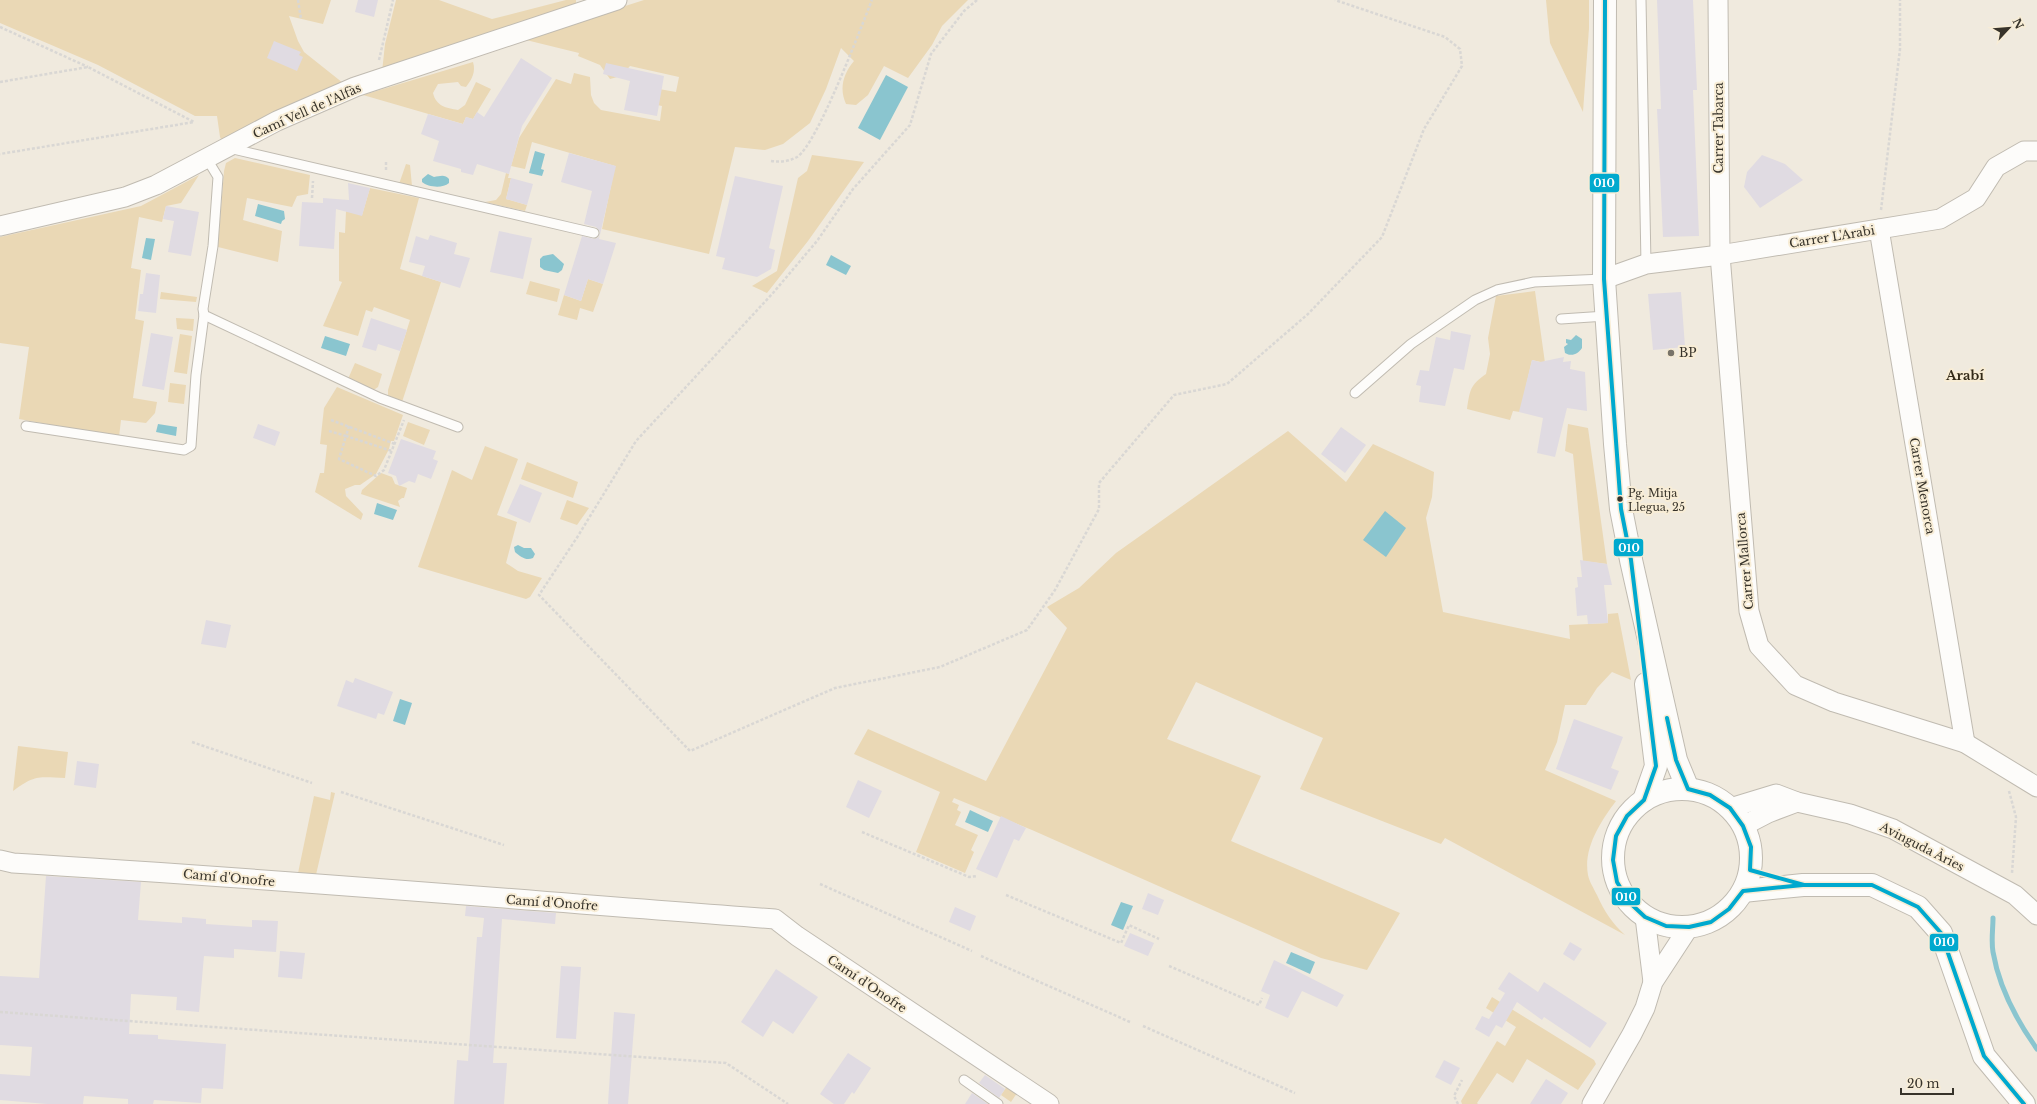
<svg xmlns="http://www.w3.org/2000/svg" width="2037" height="1104" font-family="'Libre Baskerville',serif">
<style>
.green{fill:#ead8b5}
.water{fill:#8ac5cf}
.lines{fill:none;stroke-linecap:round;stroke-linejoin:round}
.stream{stroke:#8ac5cf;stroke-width:5}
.building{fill:#e0dbe2}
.service-casing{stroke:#c0bbb1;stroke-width:11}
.minor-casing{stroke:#c0bbb1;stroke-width:21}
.tertiary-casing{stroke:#c0bbb1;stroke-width:24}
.path{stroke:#d9d7d4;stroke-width:2.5;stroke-dasharray:3 2;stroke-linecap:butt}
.service{stroke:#fdfcfa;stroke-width:9}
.minor{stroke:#fdfcfa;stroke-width:19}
.tertiary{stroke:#fdfcfa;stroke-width:22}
.bus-1-casing{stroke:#f8edd6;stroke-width:7}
.bus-1{stroke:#00a9ce;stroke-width:4}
.poi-dot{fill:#787369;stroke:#f8edd6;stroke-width:1.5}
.bus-dot{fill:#37332a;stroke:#f8edd6;stroke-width:1.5}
.labels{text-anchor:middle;stroke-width:4;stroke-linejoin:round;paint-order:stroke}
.bus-label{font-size:11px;fill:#37332a;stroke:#f8edd6;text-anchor:start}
.street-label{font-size:12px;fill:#37332a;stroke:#f8edd6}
.poi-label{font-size:12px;fill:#37332a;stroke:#f8edd6;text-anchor:start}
.neighbourhood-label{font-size:13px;font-weight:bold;fill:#332a18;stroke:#f8edd6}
.line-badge{stroke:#f8edd6;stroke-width:1.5}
.badge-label{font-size:11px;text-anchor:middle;font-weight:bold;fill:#fff}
</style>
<rect width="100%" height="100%" fill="#f0eade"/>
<g class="green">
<path d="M 0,0 L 331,0 L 323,24 L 289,16 L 298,41 L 304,52 L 343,83 L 223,143 L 220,137 L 217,116 L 195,116 L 98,65 L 0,23 Z"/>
<path d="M 396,0 L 439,0 L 492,19 L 566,0 L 576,0 L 576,7 L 382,72 L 385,44 Z"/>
<path d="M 644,0 L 968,0 L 942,26 L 932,45 L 908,78 L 884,66 L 868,95 L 856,105 L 846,104 C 839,89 843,74 854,61 L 841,48 L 826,89 L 810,123 L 783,144 L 765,150 L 735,147 L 709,254 L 602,229 L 615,166 L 532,142 L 525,169 L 511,166 L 519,138 L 556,79 L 571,84 L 574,73 L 590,77 L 591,95 L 594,103 L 601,110 L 660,121 L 662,106 L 657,105 L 659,89 L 676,92 L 679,77 L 630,66 L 621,76 L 610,79 L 600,65 L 578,56 L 579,53 L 522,39 Z"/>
<path d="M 1546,0 L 1589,0 L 1589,28 L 1583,112 L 1550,43 Z"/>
<path d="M 473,62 C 476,72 472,79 466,87 L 461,86 L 458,82 L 438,84 L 433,93 C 436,106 446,108 458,110 L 465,105 L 476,82 L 491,89 L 473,119 L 466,117 L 463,124 L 363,95 Z"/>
<path d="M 812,155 L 864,162 L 808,241 L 767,293 L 752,286 L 777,271 L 798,178 L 807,171 Z"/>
<path d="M 235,158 L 310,175 L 308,194 L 297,196 L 292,207 L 247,198 L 243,220 L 282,231 L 278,262 L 218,247 L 224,171 L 226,163 Z"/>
<path d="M 406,164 L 410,165 L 412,186 L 399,184 Z"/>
<path d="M 506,173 L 509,174 L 508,178 L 511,178 L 506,199 L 527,205 L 525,211 L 485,202 L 496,200 L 501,194 Z"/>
<path d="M 199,175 L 181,203 L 166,206 L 162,222 L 139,217 L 131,268 L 141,270 L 135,319 L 144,321 L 133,398 L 157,402 L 155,413 L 146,423 L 121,420 L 119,437 L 19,419 L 29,347 L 0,343 L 0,237 L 141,206 Z"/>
<path d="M 370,188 L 419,198 L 400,269 L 441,282 L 402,402 L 388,397 L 388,390 L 410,320 L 374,307 L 372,312 L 366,310 L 358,336 L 323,326 L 342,282 L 339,281 L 339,232 L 345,233 L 346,211 L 362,215 Z"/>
<path d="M 588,279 L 603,284 L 593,312 L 580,308 L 577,320 L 558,315 L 564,295 L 581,301 Z"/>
<path d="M 530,281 L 560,289 L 557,302 L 526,294 Z"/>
<path d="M 1535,291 L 1545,363 L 1532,360 L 1520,412 L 1513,411 L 1510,420 L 1467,409 C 1470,390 1470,385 1486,374 L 1490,354 L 1488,338 L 1496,296 Z"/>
<path d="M 161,292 L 197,297 L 196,302 L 160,299 Z"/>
<path d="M 176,318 L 194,319 L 193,331 L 177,329 Z"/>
<path d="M 180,334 L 192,336 L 187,374 L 174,372 Z"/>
<path d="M 355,363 L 382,374 L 378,387 L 372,391 L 348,379 Z"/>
<path d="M 170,383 L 186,385 L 184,404 L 168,402 Z"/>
<path d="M 337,387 L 403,415 L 394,441 L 391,441 L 389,449 L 376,474 L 360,485 L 355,485 L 345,489 L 346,496 L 363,514 L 361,520 L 315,492 L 320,473 L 324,473 L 327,445 L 320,444 L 324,408 Z"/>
<path d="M 408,422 L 430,430 L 424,445 L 403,436 Z"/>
<path d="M 1568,424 L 1588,428 L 1607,564 L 1583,561 L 1573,454 L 1565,451 Z"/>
<path d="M 1288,431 L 1346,482 L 1373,444 L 1434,472 L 1432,497 L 1426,518 L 1443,612 L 1570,639 L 1569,625 L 1608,623 L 1608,614 L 1618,613 L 1631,680 L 1612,672 L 1597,688 L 1586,705 L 1565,705 L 1557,742 L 1545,770 L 1616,801 C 1601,821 1583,848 1588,875 C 1589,881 1594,889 1597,895 C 1604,911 1612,923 1625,935 L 1445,838 L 1441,844 L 1300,789 L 1323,738 L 1196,682 L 1167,739 L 1261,776 L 1231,841 L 1400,913 L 1367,970 L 1321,958 L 1032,830 L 954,798 L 952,802 L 959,805 L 957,810 L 961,812 L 955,825 L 978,835 L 971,850 L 974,852 L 965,873 L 916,852 L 940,792 L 854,754 L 868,729 L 986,781 L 1067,628 L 1047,607 L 1079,588 L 1116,553 Z"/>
<path d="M 485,446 L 518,459 L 497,515 L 517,522 L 506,563 L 518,571 L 542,578 L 530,597 L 526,599 L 418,567 L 452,470 L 472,480 Z"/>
<path d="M 527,462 L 578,482 L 573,498 L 521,479 Z"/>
<path d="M 381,473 L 392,477 L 395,484 L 407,488 L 404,498 L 402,498 L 398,501 L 400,507 L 361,494 L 362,490 Z"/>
<path d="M 567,500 L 589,508 L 577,525 L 560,519 Z"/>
<path d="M 18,746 L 68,752 L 65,778 C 38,777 35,775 13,791 Z"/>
<path d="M 331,792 L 335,793 L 315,879 L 297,878 L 314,796 L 330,800 Z"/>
<path d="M 1492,997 L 1594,1060 L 1596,1064 L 1578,1090 L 1527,1059 L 1513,1083 L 1497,1073 L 1477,1103 L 1478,1104 L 1462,1104 L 1461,1101 L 1497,1041 L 1505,1046 L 1516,1027 L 1486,1008 Z"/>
<path d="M 1010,1082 L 1017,1093 L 1011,1102 L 1001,1095 Z"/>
</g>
<g class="water">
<path d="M 886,75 L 908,87 L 880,140 L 858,128 Z"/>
<path d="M 535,151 L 545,154 L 541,169 L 544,170 L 542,176 L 529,173 Z"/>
<path d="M 428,174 L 434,177 C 440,176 445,174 449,179 L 449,183 C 442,189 428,187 422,182 L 422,179 Z"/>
<path d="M 258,204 L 284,211 L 285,219 L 282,221 L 281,224 L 255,216 Z"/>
<path d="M 146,238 L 155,239 L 151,260 L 142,258 Z"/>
<path d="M 553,254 L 564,264 L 562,270 L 558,273 L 544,270 L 540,267 L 540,259 L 543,256 Z"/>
<path d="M 831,255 L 851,266 L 846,275 L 826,265 Z"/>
<path d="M 1576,335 L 1582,339 L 1582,348 C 1578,354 1572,357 1565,353 L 1564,347 L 1568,344 L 1566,343 L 1566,339 L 1571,340 Z"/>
<path d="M 325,336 L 350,344 L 346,356 L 321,348 Z"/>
<path d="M 158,424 L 177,427 L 176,436 L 156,432 Z"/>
<path d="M 377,503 L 397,510 L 393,520 L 374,514 Z"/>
<path d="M 1385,511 L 1406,528 L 1386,557 L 1363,540 Z"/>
<path d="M 518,545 L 524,548 L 531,548 L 535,554 L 533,558 C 526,561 521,557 515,552 L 514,547 Z"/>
<path d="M 400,699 L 412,703 L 405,725 L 393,721 Z"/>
<path d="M 970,810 L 993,821 L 988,832 L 965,822 Z"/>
<path d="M 1121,902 L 1133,906 L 1123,930 L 1111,925 Z"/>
<path d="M 1291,952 L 1315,962 L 1310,974 L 1286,963 Z"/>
</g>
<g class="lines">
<path class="stream" d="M 1993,918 C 1993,929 1991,941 1993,952 C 1999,987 2017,1021 2037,1049"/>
</g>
<g class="building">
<path d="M 358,0 L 378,0 L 374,17 L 355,12 Z"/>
<path d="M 1657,0 L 1693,0 L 1697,90 L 1693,90 L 1699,236 L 1663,237 L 1657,109 L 1661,109 Z"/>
<path d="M 274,41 L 301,52 L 299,55 L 303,57 L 297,71 L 267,58 Z"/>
<path d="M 521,58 L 552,78 L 522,126 L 509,174 L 477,164 L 473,175 L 461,172 L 461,169 L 433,161 L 439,141 L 421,134 L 428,114 L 463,124 L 466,117 L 473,119 L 477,112 L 484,117 Z"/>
<path d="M 606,63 L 664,76 L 657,116 L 624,110 L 630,81 L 603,74 Z"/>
<path d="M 569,153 L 616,166 L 599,239 L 616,243 L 603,284 L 588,279 L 581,301 L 564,295 L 582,236 L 595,239 L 599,237 L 600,232 L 596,227 L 584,224 L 592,191 L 561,182 Z"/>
<path d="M 1762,155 L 1785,164 L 1803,180 L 1760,208 L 1744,187 L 1747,172 Z"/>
<path d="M 735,176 L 783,186 L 769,248 L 775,250 L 771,269 L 757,277 L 722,269 L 725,258 L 716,256 Z"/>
<path d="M 511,178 L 533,184 L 527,205 L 506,199 Z"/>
<path d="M 348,183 L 370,188 L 362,216 L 336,209 L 334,249 L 299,246 L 302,202 L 323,203 L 323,198 L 349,200 Z"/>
<path d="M 166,206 L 199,212 L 191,256 L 168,252 L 174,221 L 163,219 Z"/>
<path d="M 499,231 L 532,238 L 523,279 L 490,272 Z"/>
<path d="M 430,235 L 457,243 L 454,254 L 470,258 L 460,288 L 422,276 L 425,266 L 409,262 L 416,236 L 428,240 Z"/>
<path d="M 146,273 L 160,275 L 156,313 L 138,311 L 140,294 L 143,294 Z"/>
<path d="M 1681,292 L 1685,347 L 1653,350 L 1648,294 Z"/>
<path d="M 371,318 L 407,330 L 400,351 L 378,344 L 376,351 L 362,347 Z"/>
<path d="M 1451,331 L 1471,335 L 1464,370 L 1454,368 L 1445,406 L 1419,402 L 1421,386 L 1416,385 L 1420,370 L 1429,371 L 1436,337 L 1450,340 Z"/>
<path d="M 151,333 L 173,337 L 164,390 L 142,386 Z"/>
<path d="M 1564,357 L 1563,362 L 1571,361 L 1570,369 L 1585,372 L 1587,411 L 1567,408 L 1555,457 L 1537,453 L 1543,418 L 1519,412 L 1532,360 L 1540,362 Z"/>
<path d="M 258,424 L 280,432 L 275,446 L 253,438 Z"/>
<path d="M 1341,427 L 1366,445 L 1345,473 L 1321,454 Z"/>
<path d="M 401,439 L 436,451 L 433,459 L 438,461 L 431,479 L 418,474 L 415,483 L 409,481 L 399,486 L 396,476 L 388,473 Z"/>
<path d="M 520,484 L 542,493 L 530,523 L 507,513 Z"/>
<path d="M 1580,560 L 1607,564 L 1612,585 L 1604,585 L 1608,623 L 1588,624 L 1587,615 L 1577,616 L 1575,588 L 1578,587 L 1577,577 L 1582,577 Z"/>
<path d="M 206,620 L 231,625 L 226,648 L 201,644 Z"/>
<path d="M 355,678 L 393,692 L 384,715 L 378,713 L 376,719 L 337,706 L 346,680 L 353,683 Z"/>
<path d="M 1574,719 L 1623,737 L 1611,768 L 1619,771 L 1611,790 L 1556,769 Z"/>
<path d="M 77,761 L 99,764 L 96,788 L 74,785 Z"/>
<path d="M 858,780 L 882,791 L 869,818 L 846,807 Z"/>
<path d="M 1001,816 L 1026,828 L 1019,841 L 1014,839 L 997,878 L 976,869 Z"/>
<path d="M 46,876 L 141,882 L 138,920 L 182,923 L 182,917 L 206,919 L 206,924 L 252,927 L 252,920 L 278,921 L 276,952 L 234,949 L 234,958 L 204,956 L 199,1012 L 176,1010 L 177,997 L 131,994 L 129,1034 L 158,1035 L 158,1039 L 226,1044 L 223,1089 L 202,1088 L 201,1103 L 154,1100 L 153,1104 L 128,1104 L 128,1099 L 84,1096 L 83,1104 L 47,1104 L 0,1100 L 0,1074 L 30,1076 L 32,1047 L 0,1045 L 0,976 L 39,978 Z"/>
<path d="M 1148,893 L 1164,900 L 1158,915 L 1142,909 Z"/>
<path d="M 466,906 L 556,913 L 555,924 L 502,919 L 493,1063 L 507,1063 L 504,1104 L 454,1104 L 457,1060 L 468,1061 L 477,937 L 482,937 L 484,918 L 465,916 Z"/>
<path d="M 955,907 L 976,916 L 970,931 L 949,922 Z"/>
<path d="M 1130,933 L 1154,943 L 1148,956 L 1124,946 Z"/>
<path d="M 1570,942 L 1582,949 L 1574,961 L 1563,954 Z"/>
<path d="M 280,951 L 305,953 L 302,979 L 278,977 Z"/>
<path d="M 1274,960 L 1293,969 L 1344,995 L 1337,1007 L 1302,991 L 1288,1018 L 1265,1008 L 1270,995 L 1261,991 Z"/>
<path d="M 561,966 L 581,967 L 576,1039 L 556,1038 Z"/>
<path d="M 776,969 L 818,997 L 793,1034 L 773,1021 L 763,1037 L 741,1022 Z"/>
<path d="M 1509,972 L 1538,992 L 1544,982 L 1607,1023 L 1590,1048 L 1544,1017 L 1542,1020 L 1517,1002 L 1502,1028 L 1496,1025 L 1489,1037 L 1475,1029 L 1482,1016 L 1489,1019 L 1505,993 L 1498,989 Z"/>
<path d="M 614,1012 L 635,1014 L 628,1104 L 608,1104 Z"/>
<path d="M 848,1053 L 871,1068 L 854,1094 L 852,1092 L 844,1104 L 834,1104 L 820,1094 Z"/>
<path d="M 1444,1060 L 1460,1068 L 1451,1085 L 1435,1077 Z"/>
<path d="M 985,1075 L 1005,1089 L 999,1098 L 979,1083 Z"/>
<path d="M 1546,1079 L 1568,1093 L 1561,1104 L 1530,1104 Z"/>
<path d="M 972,1093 L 988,1104 L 965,1104 Z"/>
</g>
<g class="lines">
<g class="service-casing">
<g id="service">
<path d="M 1641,0 L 1646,264"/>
<path d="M 229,148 L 594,233"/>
<path d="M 207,159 L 218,177 L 213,246 L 203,309 L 204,315 L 380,398 L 458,427"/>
<path d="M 1561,319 L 1606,316"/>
<path d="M 1355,393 L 1411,344 L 1475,300 L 1497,290 L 1534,282 L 1604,279"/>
<path d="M 26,426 L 184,450 L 191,446 L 196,375 L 204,315"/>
<path d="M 964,1080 L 998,1104"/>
</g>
</g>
<g class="minor-casing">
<g id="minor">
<path d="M 1718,0 L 1720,255 L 1749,611 L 1759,646 L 1795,685 L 1834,702 L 1965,743 L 2037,787"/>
<path d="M 0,226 L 125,197 L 156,185 L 277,121 L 355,87 L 617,0"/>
<path d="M 1879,229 L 1965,743"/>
<path d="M 1604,279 L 1646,264 L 1720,255 L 1940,219 L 1976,198 L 1996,167 L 2024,151 L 2037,151"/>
<path d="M 1730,808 L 1776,794 L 1797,802 L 1850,814 L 1893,829 L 2015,895 L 2037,915"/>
<path d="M 1743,826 L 1768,813 L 1797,802"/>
<path d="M 0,860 L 13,863 C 267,878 521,900 775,919 L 797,936 L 1049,1104"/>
<path d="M 1645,917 L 1653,982"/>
<path d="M 1592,1104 L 1632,1034 L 1645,1008 L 1653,982 L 1689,927"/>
</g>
</g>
<g class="tertiary-casing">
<g id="tertiary">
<path d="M 1605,0 L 1604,279 L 1615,444 L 1621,509 L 1631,560 L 1676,760 L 1688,789"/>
<circle cx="1682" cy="858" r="69"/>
<path d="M 1644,800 L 1656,766 L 1646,684"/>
<path d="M 1743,891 L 1803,885 L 1872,885 L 1918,907 L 1941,933 L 1984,1056 L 2024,1104"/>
</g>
</g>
<g class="path">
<path d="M 298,0 L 301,19"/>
<path d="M 977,0 L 964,11 L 931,54 L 910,125 L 853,189 L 817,241 L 773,293 L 636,441 L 578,536 L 539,595 L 690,751 L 835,688 L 940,667 L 1027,630 L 1055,590 L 1099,509 L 1099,483 L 1174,395 L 1227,384 L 1308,314 L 1382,237 L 1424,129 L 1462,66 L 1460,49 L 1445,37 L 1335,0"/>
<path d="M 0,27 L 88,67"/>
<path d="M 379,60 L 393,0"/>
<path d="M 0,82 L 88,67 L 194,122 L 0,154"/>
<path d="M 771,161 C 780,162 788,162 797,157 C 817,145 861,27 872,0"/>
<path d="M 386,162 L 386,172"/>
<path d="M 312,198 L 313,181"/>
<path d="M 1881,210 L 1900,49 L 1900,0"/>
<path d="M 331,420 L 395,444"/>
<path d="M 349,426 L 346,436 L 392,451"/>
<path d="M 329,431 L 346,436 L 339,459 L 376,476 L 384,470 L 404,420"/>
<path d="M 192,742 L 312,783"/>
<path d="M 2009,791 L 2016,817 L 2012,873"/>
<path d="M 341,792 L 504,845"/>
<path d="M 862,832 L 969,877 L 977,876"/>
<path d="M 820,884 L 972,951"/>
<path d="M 1006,895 L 1121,943 L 1129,925 L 1159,939"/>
<path d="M 981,956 L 1130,1022"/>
<path d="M 1169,966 L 1259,1005 L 1262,998"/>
<path d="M 0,1012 L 726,1063 L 788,1104"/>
<path d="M 1143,1026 L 1295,1093"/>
<path d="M 1458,1104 L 1454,1096 L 1462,1080"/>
</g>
<use href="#service" class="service"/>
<use href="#minor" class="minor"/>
<use href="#tertiary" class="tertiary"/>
<g class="bus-1-casing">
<g id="bus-1">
<path d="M 1605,0 L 1604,279 L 1621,509 L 1631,560 L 1656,766 L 1644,800 L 1627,816 L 1616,836 L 1613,860 L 1617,882 L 1629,902 L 1645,917 L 1666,926 L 1689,927 L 1711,922 L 1729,909 L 1743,891 L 1803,885 L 1872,885 L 1918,907 L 1941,933 L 1984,1056 L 2024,1104"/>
<path d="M 1667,718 L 1676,760 L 1688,789 L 1710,795 L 1730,808 L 1743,826 L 1751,847 L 1750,870 L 1804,885"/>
</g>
</g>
<use href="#bus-1" class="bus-1"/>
</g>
<circle class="poi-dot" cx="1671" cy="353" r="4"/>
<circle class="bus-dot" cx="1620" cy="499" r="3.5"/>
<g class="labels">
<g class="bus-label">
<text x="1628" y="497">Pg. Mitja<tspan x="1628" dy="14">Llegua, 25</tspan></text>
</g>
<g class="street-label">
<text transform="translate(307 111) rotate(-24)" y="4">Camí Vell de l'Alfàs</text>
<text transform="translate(1719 128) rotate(-90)" y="4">Carrer Tabarca</text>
<text transform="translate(1832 237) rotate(-9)" y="4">Carrer L'Arabi</text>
<text transform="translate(1922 486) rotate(80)" y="4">Carrer Menorca</text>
<text transform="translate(1745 561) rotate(-95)" y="4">Carrer Mallorca</text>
<text transform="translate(1922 847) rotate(27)" y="4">Avinguda Àries</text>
<text transform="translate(229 878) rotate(5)" y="4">Camí d'Onofre</text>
<text transform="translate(552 903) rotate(4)" y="4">Camí d'Onofre</text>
<text transform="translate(867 984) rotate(34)" y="4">Camí d'Onofre</text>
</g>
<g class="poi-label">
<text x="1679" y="357">BP</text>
</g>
<g class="neighbourhood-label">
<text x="1965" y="380">Arabí</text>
</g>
</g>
<g class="line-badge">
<rect x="1589" y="173" width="31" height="20" rx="4" fill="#00a9ce"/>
<rect x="1613" y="538" width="31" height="19" rx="4" fill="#00a9ce"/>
<rect x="1611" y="887" width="30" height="19" rx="4" fill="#00a9ce"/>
<rect x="1929" y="933" width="30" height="19" rx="4" fill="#00a9ce"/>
</g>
<g class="badge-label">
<text x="1604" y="187">010</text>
<text x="1629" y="552">010</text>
<text x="1626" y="901">010</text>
<text x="1944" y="946">010</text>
</g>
<g transform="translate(2009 28) rotate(64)" stroke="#f8edd6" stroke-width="3" paint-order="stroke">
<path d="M0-3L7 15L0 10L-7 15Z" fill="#37332a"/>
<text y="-6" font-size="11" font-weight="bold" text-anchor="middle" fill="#37332a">N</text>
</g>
<path d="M1901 1088v6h52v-6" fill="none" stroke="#37332a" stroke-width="2"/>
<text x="1907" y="1088" font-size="12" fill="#37332a" stroke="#f8edd6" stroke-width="3" paint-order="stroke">20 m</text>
</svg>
